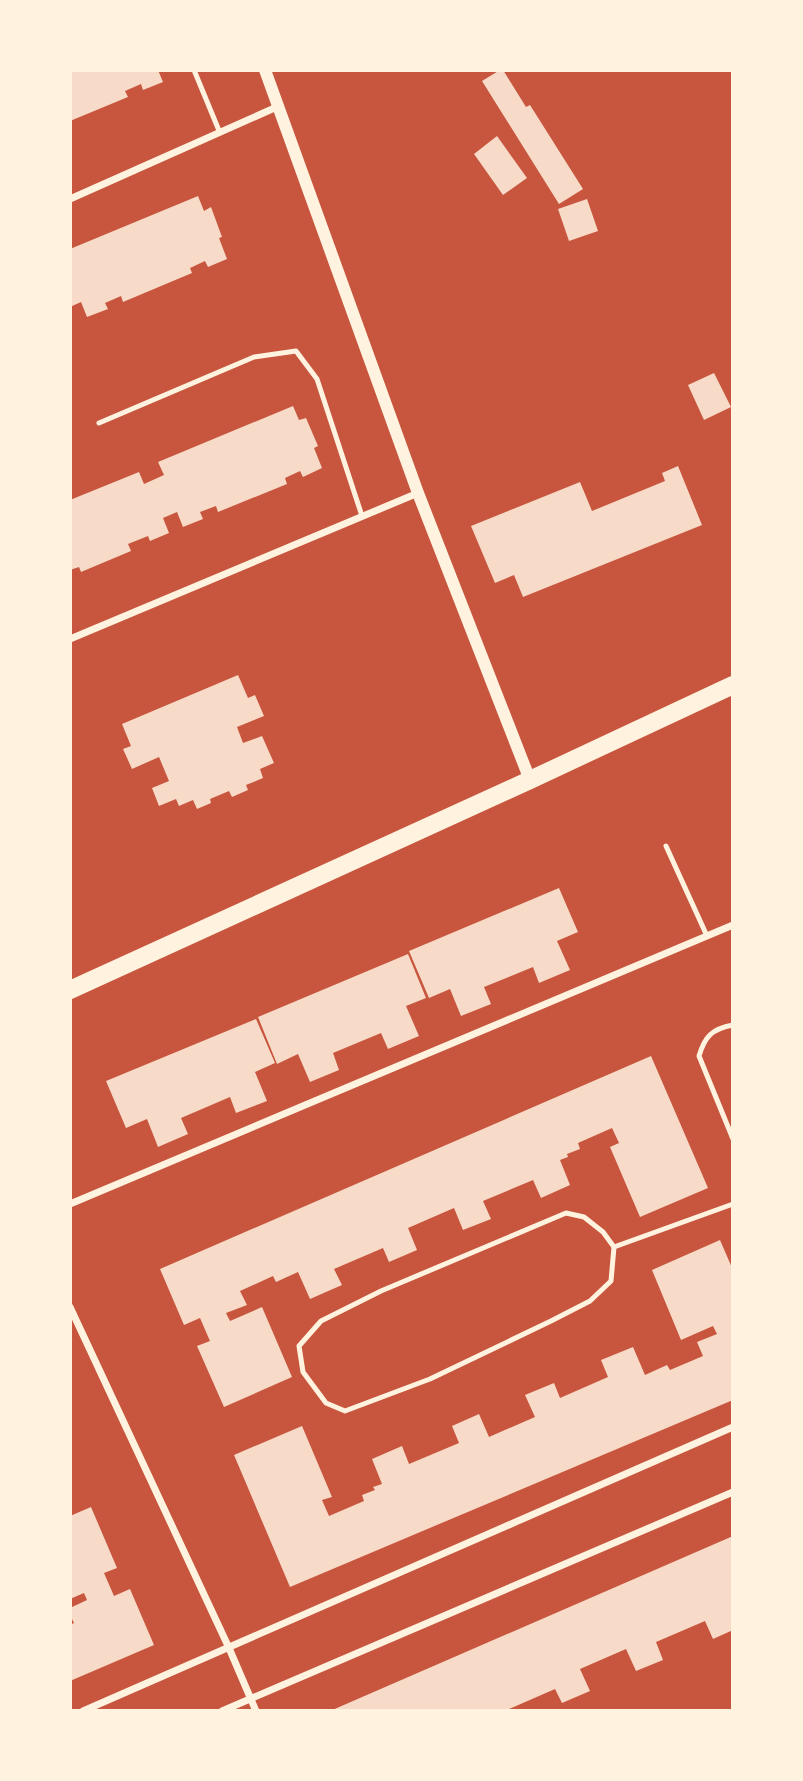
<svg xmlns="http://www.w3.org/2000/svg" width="803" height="1781" font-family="Roboto,sans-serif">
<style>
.building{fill:#f7dbc8}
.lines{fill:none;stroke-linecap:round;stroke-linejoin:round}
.service{stroke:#fff3e0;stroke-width:5}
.minor{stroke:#fff3e0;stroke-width:7}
.tertiary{stroke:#fff3e0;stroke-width:12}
.primary{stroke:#fff3e0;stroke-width:18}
</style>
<rect width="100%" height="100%" fill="#c8553d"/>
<g class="building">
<path d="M 70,70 L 158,70 L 163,82 L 143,90 L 141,84 L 125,91 L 128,97 L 70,121 Z"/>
<path d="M 500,70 L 503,70 L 526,107 L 530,105 L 583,189 L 559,204 L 482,81 Z"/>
<path d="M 497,136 L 527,178 L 503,195 L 474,154 Z"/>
<path d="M 198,196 L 204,211 L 211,207 L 222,237 L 219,238 L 227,259 L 208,267 L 205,261 L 190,268 L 192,273 L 123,302 L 121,296 L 105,303 L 108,309 L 87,317 L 81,302 L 70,307 L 70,249 Z"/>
<path d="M 587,199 L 598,231 L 569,241 L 558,209 Z"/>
<path d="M 714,373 L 731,407 L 704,420 L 688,385 Z"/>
<path d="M 293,406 L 299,420 L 306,418 L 318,446 L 314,448 L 322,468 L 303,477 L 300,471 L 285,478 L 287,484 L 218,512 L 216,506 L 200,512 L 203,519 L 183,527 L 177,512 L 163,518 L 169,533 L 150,541 L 148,536 L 128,544 L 131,551 L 81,572 L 79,567 L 70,570 L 70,500 L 139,472 L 144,484 L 164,475 L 158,462 Z"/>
<path d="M 678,466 L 702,525 L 523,597 L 514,575 L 495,583 L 471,526 L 580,482 L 592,511 L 665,481 L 662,473 Z"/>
<path d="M 238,675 L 248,698 L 255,695 L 264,716 L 237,727 L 243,743 L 262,736 L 274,763 L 260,769 L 263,778 L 246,785 L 248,790 L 232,797 L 229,791 L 210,799 L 211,803 L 197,809 L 193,800 L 179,806 L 176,799 L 159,806 L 152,788 L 169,781 L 159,757 L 132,769 L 123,749 L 131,746 L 122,724 Z"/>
<path d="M 559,888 L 578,932 L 557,941 L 570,970 L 539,983 L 533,967 L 484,987 L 491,1004 L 461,1016 L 450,989 L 429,998 L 409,951 Z"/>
<path d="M 408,954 L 426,998 L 406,1006 L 419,1036 L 388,1049 L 381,1033 L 333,1053 L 339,1070 L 310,1082 L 298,1054 L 277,1064 L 258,1017 Z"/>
<path d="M 256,1019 L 275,1063 L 255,1072 L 267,1101 L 236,1113 L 230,1097 L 181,1118 L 188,1134 L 158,1147 L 147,1119 L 126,1128 L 106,1081 Z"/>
<path d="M 651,1056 L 708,1188 L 640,1217 L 610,1147 L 619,1143 L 612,1128 L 578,1143 L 580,1149 L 567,1154 L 568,1157 L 560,1160 L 570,1185 L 541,1198 L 533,1180 L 483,1201 L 491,1219 L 463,1230 L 454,1208 L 408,1228 L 417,1250 L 389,1262 L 383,1248 L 334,1269 L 342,1285 L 310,1299 L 298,1272 L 276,1282 L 273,1276 L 240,1291 L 247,1305 L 226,1313 L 230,1321 L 262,1307 L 292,1377 L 224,1407 L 197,1346 L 210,1341 L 200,1318 L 184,1325 L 160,1269 Z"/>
<path d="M 720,1240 L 733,1270 L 733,1400 L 290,1587 L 234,1455 L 302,1426 L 332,1497 L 322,1500 L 329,1516 L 364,1501 L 362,1495 L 375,1490 L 373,1487 L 382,1484 L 372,1459 L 402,1446 L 409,1464 L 459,1443 L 452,1426 L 479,1414 L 489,1437 L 535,1417 L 525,1395 L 554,1383 L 560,1398 L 608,1377 L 601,1360 L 633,1347 L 645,1375 L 667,1365 L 670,1370 L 703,1356 L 697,1342 L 717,1334 L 713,1326 L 681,1340 L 652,1270 Z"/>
<path d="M 91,1507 L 117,1568 L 104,1573 L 114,1596 L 130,1589 L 154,1645 L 70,1681 L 70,1625 L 74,1623 L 70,1615 L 70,1608 L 87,1600 L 84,1593 L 70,1599 L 70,1516 Z"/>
<path d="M 733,1536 L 733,1630 L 713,1639 L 705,1621 L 656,1642 L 663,1660 L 636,1671 L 626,1649 L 580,1669 L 590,1691 L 562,1703 L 555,1689 L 507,1710 L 508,1711 L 330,1711 Z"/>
</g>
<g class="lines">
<g class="service">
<path d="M 194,70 L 220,133"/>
<path d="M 99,423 L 254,357 L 296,351 L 317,379 L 362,516"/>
<path d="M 666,846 L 707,936"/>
<path d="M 733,1025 C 712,1029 705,1036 699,1056 L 733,1139"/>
<path d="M 566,1213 L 584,1217 L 603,1232 L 614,1247 L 611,1281 L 590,1301 L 551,1321 L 430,1379 L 345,1411 L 326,1403 L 303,1372 L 299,1346 L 321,1321 L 381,1291 Z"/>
<path d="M 614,1247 L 733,1204"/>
</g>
<g class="minor">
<path d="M 70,199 L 279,106"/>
<path d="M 70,639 L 418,493"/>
<path d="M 70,1204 L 733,925"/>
<path d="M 70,1307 L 229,1648 L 256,1711"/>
<path d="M 83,1711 L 733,1427"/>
<path d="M 222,1711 L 733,1492"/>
</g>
<path class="tertiary" d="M 265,70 L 418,493 L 530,780"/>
<path class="primary" d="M 70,990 L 530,780 L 733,685"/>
</g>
<rect width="803" height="1781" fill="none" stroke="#fff3e0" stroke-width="144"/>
</svg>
